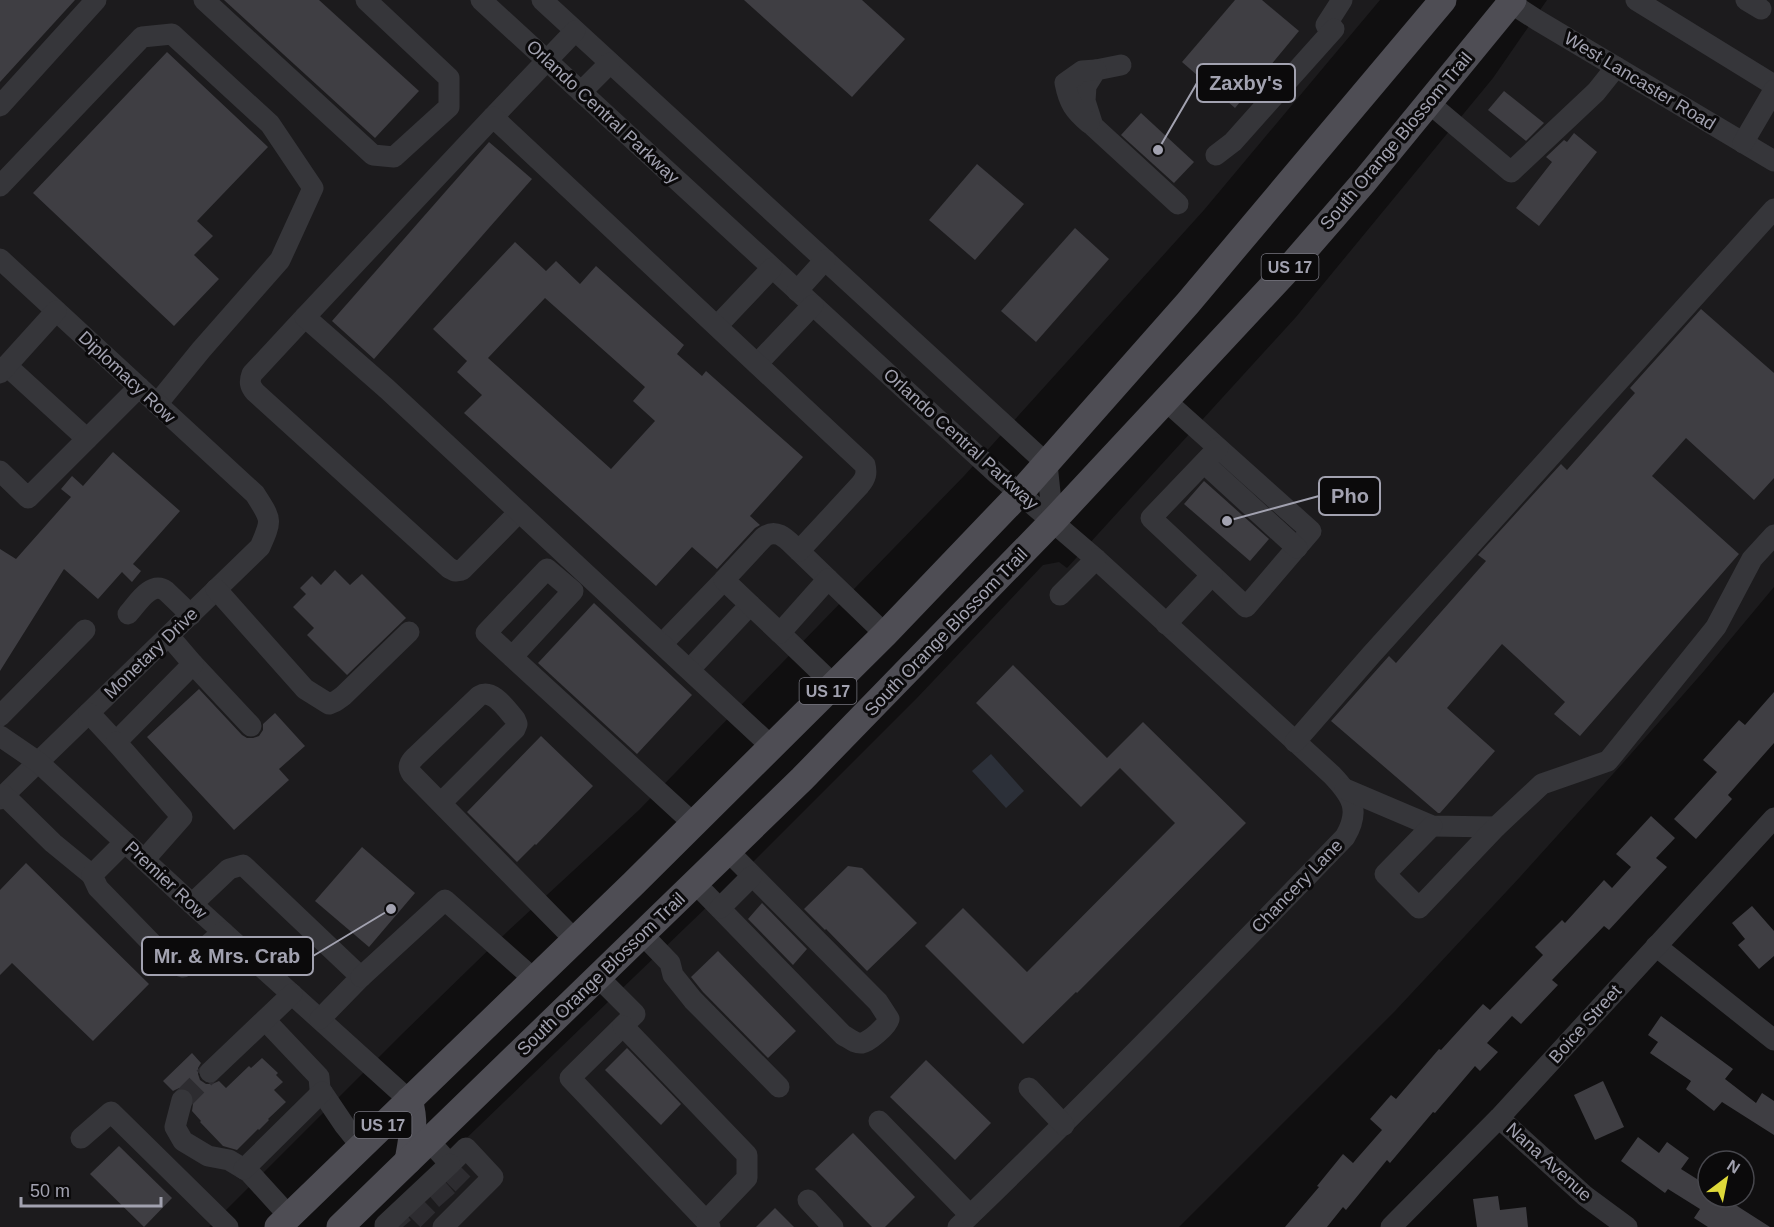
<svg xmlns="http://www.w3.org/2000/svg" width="1774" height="1227" font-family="Arial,sans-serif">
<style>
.built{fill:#1c1b1d}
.water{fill:#2c3039}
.building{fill:#3f3e43;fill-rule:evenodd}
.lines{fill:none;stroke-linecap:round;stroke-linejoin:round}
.minor-tunnel{stroke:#2d2c30;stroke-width:21;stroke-dasharray:21 10;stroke-linecap:butt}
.minor{stroke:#36363a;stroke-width:21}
.major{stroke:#4e4d54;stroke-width:27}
.labels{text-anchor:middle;stroke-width:6;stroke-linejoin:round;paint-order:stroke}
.shield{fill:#0b0a0b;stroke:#75747e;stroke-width:1.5}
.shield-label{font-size:16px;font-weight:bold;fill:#a2a2b0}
.street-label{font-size:18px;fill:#a2a2b0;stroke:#0b0a0b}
.leader{fill:none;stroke:#a2a2b0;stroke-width:2}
.callout-dot{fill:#a2a2b0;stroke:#0b0a0b;stroke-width:2}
.callout{fill:#0b0a0b;stroke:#a2a2b0;stroke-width:2}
.callout-label{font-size:20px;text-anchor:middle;font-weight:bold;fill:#a2a2b0}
</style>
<rect width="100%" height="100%" fill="#100f10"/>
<g class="built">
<path d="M 0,0 L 1380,0 L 1204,210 L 964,476 L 639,810 L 508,931 L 401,1035 L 209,1227 L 0,1227 Z"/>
<path d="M 1547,0 L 1774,0 L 1774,587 L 1704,671 L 1622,764 L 1520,877 L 1395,1011 L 1179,1227 L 374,1227 L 739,876 L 916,699 L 1043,565 L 1059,562 L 1067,568 L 1296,317 L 1493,78 Z"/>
</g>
<path class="water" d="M 991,754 L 1024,791 L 1006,808 L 972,771 Z"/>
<g class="building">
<path d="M 0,0 L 75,0 L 0,82 Z"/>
<path d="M 224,0 L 319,0 L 419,91 L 375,138 Z"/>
<path d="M 744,0 L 862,0 L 905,39 L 852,97 Z"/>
<path d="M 1235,0 L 1262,0 L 1299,31 L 1235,108 L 1182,62 Z"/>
<path d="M 167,52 L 268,147 L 197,221 L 213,236 L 194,255 L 219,279 L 174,326 L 33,193 Z"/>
<path d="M 1504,91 L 1544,123 L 1526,141 L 1488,110 Z"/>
<path d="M 1141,113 L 1194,162 L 1174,183 L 1121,135 Z"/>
<path d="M 1574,133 L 1597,152 L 1539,226 L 1516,208 L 1552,162 L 1546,157 L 1564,140 L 1567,142 Z"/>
<path d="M 489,142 L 532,179 L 374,359 L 332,321 Z"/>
<path d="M 977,164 L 1024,204 L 975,260 L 929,220 Z"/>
<path d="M 1075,228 L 1109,259 L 1036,342 L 1001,311 Z"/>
<path d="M 515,242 L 546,271 L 556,261 L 580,284 L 596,266 L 684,345 L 677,354 L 702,376 L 706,371 L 803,457 L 750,516 L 760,525 L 755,528 L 717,569 L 692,547 L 656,586 L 464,413 L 482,395 L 457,372 L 467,361 L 433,329 ZM 545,298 L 645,387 L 633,401 L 655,421 L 611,469 L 488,358 Z"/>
<path d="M 1701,309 L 1774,373 L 1774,478 L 1754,500 L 1686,438 L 1652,476 L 1739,554 L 1580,736 L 1554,714 L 1565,702 L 1502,644 L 1447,708 L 1495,751 L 1440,813 L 1438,813 L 1331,721 L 1389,656 L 1396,663 L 1486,561 L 1478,555 L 1561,464 L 1567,470 L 1635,393 L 1630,388 Z"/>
<path d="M 113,452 L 180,511 L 133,564 L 141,571 L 132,582 L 122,572 L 98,599 L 64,569 L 0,671 L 0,549 L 16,559 L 71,497 L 61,489 L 72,476 L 83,486 Z"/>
<path d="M 1204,481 L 1269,539 L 1250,561 L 1184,504 Z"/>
<path d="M 335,570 L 350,585 L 362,574 L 406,618 L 347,675 L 307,635 L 314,628 L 293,607 L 306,594 L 300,588 L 312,576 L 321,585 Z"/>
<path d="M 594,603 L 692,695 L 637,754 L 538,663 Z"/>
<path d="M 1013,665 L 1107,758 L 1143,722 L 1246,823 L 1077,993 L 1076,992 L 1023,1044 L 925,946 L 963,908 L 1027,972 L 1175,823 L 1120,768 L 1081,807 L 976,703 Z"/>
<path d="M 199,689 L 242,735 L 247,738 L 253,738 L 259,736 L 263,730 L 263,724 L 275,713 L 305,746 L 279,769 L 289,780 L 234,830 L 147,737 Z"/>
<path d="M 1774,692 L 1774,743 L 1728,795 L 1732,799 L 1696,839 L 1674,819 L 1717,772 L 1703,760 L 1739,720 L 1745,725 Z"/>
<path d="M 541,736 L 593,786 L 536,845 L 535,844 L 517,862 L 467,812 Z"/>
<path d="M 1651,816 L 1675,838 L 1656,858 L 1667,867 L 1609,930 L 1604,926 L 1552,980 L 1558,985 L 1521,1024 L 1512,1016 L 1487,1043 L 1498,1052 L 1480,1071 L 1475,1066 L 1435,1113 L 1433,1112 L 1390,1163 L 1387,1160 L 1346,1210 L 1343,1207 L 1327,1227 L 1285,1227 L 1319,1187 L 1317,1186 L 1343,1154 L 1353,1163 L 1382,1130 L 1370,1119 L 1391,1095 L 1396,1099 L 1439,1049 L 1441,1050 L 1483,1004 L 1490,1010 L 1543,955 L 1535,947 L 1562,920 L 1565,923 L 1604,880 L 1612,888 L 1631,867 L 1616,854 Z"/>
<path d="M 362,847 L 415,893 L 369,947 L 315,901 Z"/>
<path d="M 26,863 L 149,984 L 93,1041 L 12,963 L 0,975 L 0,890 Z"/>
<path d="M 848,866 L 862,868 L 917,923 L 867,971 L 826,929 L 825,930 L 804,909 Z"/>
<path d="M 762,903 L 807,949 L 793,965 L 748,919 Z"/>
<path d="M 1752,906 L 1774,931 L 1774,956 L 1759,969 L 1738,945 L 1745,939 L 1732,923 Z"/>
<path d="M 718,951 L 796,1031 L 768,1058 L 703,992 L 691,977 Z"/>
<path d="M 1661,1016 L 1733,1069 L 1725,1079 L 1756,1103 L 1762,1093 L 1774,1101 L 1774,1135 L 1722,1102 L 1714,1111 L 1686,1089 L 1691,1081 L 1650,1053 L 1658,1042 L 1648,1035 Z"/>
<path d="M 627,1048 L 681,1104 L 661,1125 L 605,1070 Z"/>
<path d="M 192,1053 L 201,1063 L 198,1068 L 198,1074 L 200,1080 L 206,1084 L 212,1084 L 219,1081 L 226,1088 L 249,1066 L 251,1068 L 262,1058 L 278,1073 L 276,1075 L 283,1082 L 274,1090 L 286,1102 L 268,1119 L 269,1120 L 259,1130 L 258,1129 L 237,1150 L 223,1146 L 200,1122 L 201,1121 L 192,1111 L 194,1097 L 190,1091 L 186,1088 L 179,1088 L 173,1091 L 163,1081 Z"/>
<path d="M 926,1060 L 991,1123 L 955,1160 L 890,1097 Z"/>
<path d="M 1603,1081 L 1624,1127 L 1595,1140 L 1574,1095 Z"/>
<path d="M 853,1133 L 915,1197 L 885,1227 L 872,1227 L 815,1169 Z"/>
<path d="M 1638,1137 L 1659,1153 L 1667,1142 L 1689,1158 L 1681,1169 L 1708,1186 L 1708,1197 L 1726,1197 L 1735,1203 L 1734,1204 L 1770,1227 L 1708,1227 L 1694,1218 L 1700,1209 L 1668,1189 L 1665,1193 L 1621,1161 Z"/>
<path d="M 119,1146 L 172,1198 L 144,1227 L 90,1174 Z"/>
<path d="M 1498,1196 L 1500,1210 L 1526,1207 L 1528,1227 L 1477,1227 L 1473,1199 Z"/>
<path d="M 775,1208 L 794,1227 L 756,1227 Z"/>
</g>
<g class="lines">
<g class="minor-tunnel">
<path d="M 182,1100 L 210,1072"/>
<path d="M 449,1170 L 463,1184"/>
<path d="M 434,1185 L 447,1200"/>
<path d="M 413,1205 L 435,1227"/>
<path d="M 397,1220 L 403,1227"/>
</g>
<g class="minor">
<path d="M 204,0 L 373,155 L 394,157 L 449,107 L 449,78 L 366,0"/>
<path d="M 481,0 L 997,474 L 1096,559 L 1332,775 C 1352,796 1361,810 1345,837 C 1218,969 1090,1100 958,1227"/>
<path d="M 542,0 L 1047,464 L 1053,521"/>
<path d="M 1506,0 L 1537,20 L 1774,161"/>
<path d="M 1636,0 L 1774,85"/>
<path d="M 1746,0 L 1761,9"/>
<path d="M 1326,25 L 1342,0"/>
<path d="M 1121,65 L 1096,70 L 1086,86 L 1085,101 L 1093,126 L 1178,204"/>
<path d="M 581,92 L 610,63"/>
<path d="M 1429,103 L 1511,172 L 1596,92 L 1616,67"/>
<path d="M 0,106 L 96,0"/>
<path d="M 493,117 L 575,31"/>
<path d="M 1089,123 C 1074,110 1069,103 1065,83 L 1082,71 L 1096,70"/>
<path d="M 1743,143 L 1774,90"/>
<path d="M 1216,155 L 1233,142 L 1334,29"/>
<path d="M 0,186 L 142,37 L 172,34 L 270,124 L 313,188 L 280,260 L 201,350 L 157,404"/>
<path d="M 0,259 L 255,494 C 271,520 273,518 260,547 L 0,799"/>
<path d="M 797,291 L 825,260"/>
<path d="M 305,317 L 252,374 C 249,382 250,386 255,392 L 449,568 L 455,571 L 462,570 L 519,512"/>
<path d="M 717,326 L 772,268"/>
<path d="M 757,364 L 813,305"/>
<path d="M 7,366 L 87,439"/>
<path d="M 0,373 L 56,311"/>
<path d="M 1166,401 L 1311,531 L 1246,607 L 1212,575"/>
<path d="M 1204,463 L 1297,548"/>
<path d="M 0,471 L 28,498 L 139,387"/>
<path d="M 799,551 L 828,579"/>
<path d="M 216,589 L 305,689 L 329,704 L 336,701 L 343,696 L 409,632"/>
<path d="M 1060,595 L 1096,559"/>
<path d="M 128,614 C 137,604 151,580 166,591 L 191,615"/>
<path d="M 1166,624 L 1212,575 L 1151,518 L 1218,448"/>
<path d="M 780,633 L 834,685"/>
<path d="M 662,644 L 724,580"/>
<path d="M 512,657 L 573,591 L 547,569 L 486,633 L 694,824"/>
<path d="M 193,664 L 251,726"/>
<path d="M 690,669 L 750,605"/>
<path d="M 89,713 L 116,742 L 193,664 L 169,636"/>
<path d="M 0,716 L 85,630"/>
<path d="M 0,736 L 38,762 L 192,904 L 409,1100"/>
<path d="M 116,742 L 182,817 L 144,860"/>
<path d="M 1295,742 L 1371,655 L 1774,209"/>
<path d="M 772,747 L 387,389 L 305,317 L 493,117 L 865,465 C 867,473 866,478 860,485 L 799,551 C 788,541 778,527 764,537 L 724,580 L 780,633 L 828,579 L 885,634"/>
<path d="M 1345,789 L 1432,826 L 1496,827"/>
<path d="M 4,795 L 53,843 L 92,875"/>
<path d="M 441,803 L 515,729 L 517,724 L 515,719 C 506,709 493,688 479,696 L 415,757 C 409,763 407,767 412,774 L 575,940"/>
<path d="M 1432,826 L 1385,874 L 1419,908 L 1496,827 L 1542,784 L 1608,761 L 1716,627 L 1752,559 L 1774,535"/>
<path d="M 125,842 L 92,875 L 98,888 L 171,963 L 183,967 L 223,932"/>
<path d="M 695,883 L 843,1035 C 849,1038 855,1044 862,1043 C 869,1042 887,1026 889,1019 L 878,1002 L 728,851"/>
<path d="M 192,904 L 229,869 L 243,865 L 361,977 L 320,1019"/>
<path d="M 720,908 L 752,876"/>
<path d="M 642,934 L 670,963 L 673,975 L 693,1000 L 779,1087"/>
<path d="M 1656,946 L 1774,1040"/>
<path d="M 361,977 L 445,900 L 534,979"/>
<path d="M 598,977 L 635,1014 L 570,1078 L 706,1221 L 710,1227"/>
<path d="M 265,1020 L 319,1077 L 320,1089 L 345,1126 L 361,1146"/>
<path d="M 623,1026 L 747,1155 L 747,1178 L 706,1221"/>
<path d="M 210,1072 L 292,994"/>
<path d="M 1029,1088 L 1064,1125"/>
<path d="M 182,1100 L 175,1127 L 183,1141 L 208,1156 L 229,1160 L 249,1172 L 289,1216"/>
<path d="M 1499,1118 L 1585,1196 L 1627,1227"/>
<path d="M 879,1121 L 970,1215"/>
<path d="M 81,1138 L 111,1112 L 228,1227"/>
<path d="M 429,1141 L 450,1164 L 466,1148 L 493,1177 L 443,1227"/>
<path d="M 244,1169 L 322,1092"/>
<path d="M 808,1200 L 833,1227"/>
<path d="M 385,1225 L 450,1164"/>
<path d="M 1391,1227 L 1499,1118 L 1774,818"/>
</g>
<g class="major">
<path d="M 408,1161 C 412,1138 416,1122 409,1100"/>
<path d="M 278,1227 L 633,884 L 885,634 L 1020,493 L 1188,303 L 1443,0"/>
<path d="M 340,1227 L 802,779 L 1053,521 L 1290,267 L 1363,183 L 1513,0"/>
</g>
</g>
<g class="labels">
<g class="shield">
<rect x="1261.5" y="254" width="57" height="26" rx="4.5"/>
<rect x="799.5" y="678" width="57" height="26" rx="4.5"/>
<rect x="354.5" y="1112" width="57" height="26" rx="4.5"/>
</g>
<g class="shield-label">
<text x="1290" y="273">US 17</text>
<text x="828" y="697">US 17</text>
<text x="383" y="1131">US 17</text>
</g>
<g class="street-label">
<text transform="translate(1640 81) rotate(31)" y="6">West Lancaster Road</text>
<text transform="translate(603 112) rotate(43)" y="6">Orlando Central Parkway</text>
<text transform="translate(1396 141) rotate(-50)" y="6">South Orange Blossom Trail</text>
<text transform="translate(127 377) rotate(43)" y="6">Diplomacy Row</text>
<text transform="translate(961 439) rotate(42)" y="6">Orlando Central Parkway</text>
<text transform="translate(946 632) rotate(-46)" y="6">South Orange Blossom Trail</text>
<text transform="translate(151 653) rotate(-44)" y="6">Monetary Drive</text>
<text transform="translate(166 880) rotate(43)" y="6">Premier Row</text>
<text transform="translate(1297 886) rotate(-46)" y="6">Chancery Lane</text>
<text transform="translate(601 974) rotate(-44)" y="6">South Orange Blossom Trail</text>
<text transform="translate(1585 1024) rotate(-48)" y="6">Boice Street</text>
<text transform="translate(1549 1162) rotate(42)" y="6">Nana Avenue</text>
</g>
</g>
<path class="leader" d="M1158 150L1197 83M1227 521L1319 496M391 909L313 956"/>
<g class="callout-dot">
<circle cx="1158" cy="150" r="6"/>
<circle cx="1227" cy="521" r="6"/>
<circle cx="391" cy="909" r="6"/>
</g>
<g class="callout">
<rect x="1197" y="64" width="98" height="38" rx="6"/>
<rect x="1319" y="477" width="61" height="38" rx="6"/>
<rect x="142" y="937" width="171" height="38" rx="6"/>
</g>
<g class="callout-label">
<text x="1246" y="90">Zaxby's</text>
<text x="1350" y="503">Pho</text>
<text x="227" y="963">Mr. &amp; Mrs. Crab</text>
</g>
<g transform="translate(1726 1179) rotate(32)"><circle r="28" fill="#0b0a0b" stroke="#47474d" stroke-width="1.5"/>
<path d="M0-4.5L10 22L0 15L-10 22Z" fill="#ded93a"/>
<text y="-9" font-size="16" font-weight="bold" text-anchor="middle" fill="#a2a2b0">N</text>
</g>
<path d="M21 1197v9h140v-9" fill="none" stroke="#a2a2b0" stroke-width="3"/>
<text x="30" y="1197" font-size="18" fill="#a2a2b0" stroke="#0b0a0b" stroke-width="4.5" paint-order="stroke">50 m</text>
</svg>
